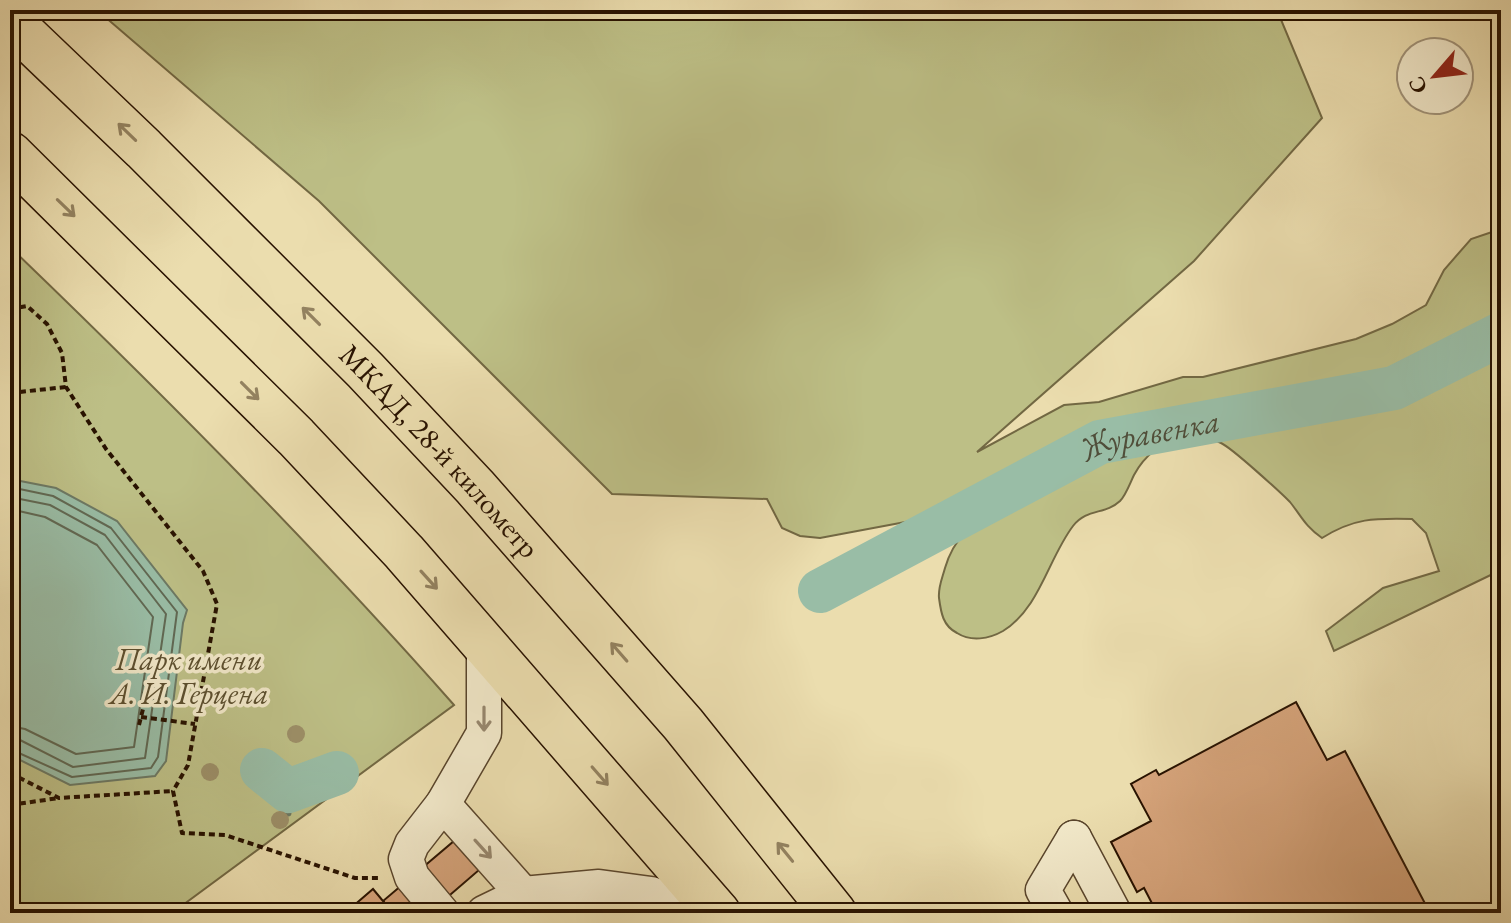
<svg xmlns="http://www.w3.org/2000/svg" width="1511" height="923" font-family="'EB Garamond',serif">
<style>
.green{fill:#bdbf86;stroke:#726843;stroke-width:2}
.water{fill:#99bda6;stroke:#6c7964;stroke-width:2}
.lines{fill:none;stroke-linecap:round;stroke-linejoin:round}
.shore{stroke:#606853;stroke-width:2}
.stream{stroke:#6c7964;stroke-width:7}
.river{stroke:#99bda6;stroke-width:44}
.building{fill:#d5a37a;stroke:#281200;stroke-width:2}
.minor-casing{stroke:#59452c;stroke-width:37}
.highway-casing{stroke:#281200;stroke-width:47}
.path{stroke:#281200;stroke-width:4;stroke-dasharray:6 4;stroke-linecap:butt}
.minor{stroke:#f2e9ca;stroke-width:34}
.highway{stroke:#ebddae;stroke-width:44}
.tree{fill:#9c8f68}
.oneway{stroke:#938260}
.oneway2{stroke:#97886f}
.labels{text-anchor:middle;stroke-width:7;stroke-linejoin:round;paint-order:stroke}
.street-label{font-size:30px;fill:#281200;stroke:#f2e9ca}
.park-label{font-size:30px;font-style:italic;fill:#5c4f2f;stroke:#f2e9ca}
.water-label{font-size:32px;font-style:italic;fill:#504e3a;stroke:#f2e9ca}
</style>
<rect width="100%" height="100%" fill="#ebddae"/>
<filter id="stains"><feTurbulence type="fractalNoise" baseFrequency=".0025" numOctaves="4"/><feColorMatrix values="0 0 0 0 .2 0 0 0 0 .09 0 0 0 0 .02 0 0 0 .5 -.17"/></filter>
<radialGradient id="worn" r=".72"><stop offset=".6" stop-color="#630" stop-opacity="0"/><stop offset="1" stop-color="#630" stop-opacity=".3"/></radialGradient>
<g class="green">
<path d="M 97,10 L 1277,10 L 1322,118 L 1194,261 L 977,452 L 1064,405 L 1099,402 L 1183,377 L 1203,377 L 1356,339 L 1392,324 L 1426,305 L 1444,270 L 1471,239 L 1501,229 L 1501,570 L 1334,651 L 1326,631 L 1383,588 L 1439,571 L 1426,533 L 1412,519 C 1374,518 1354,518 1322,538 C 1305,526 1302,517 1290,502 C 1280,492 1232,448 1221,443 C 1211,438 1197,435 1186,436 C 1164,439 1144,456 1134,475 C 1130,483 1126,495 1120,501 C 1105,515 1087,508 1073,526 C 1048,559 1040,608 1003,631 C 989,639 971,642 957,633 C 943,626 941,613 939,598 C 938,587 942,579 945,568 C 959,520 992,520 1024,490 L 1017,470 L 951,507 L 916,520 L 820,538 L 800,536 L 782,528 L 767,499 L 612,494 L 319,201 Z"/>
<path d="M 10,247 C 163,394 313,545 454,705 L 172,913 L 10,913 Z"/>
</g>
<path class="water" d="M 10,479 L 56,488 L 117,521 L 187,610 L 183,623 L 166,761 L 155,776 L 70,785 L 10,755 Z"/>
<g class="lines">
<g class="shore">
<path d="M 10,487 L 53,496 L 111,528 L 177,612 L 158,757 L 151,768 L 72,777 L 10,749"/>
<path d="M 10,497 L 50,505 L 105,535 L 166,614 L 145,758 L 73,767 L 20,740 L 10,738"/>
<path d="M 10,509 L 45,517 L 97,545 L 153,617 L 134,747 L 76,754 L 25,729 L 10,726"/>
</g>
<path class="stream" d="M 288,813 L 288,791"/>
<g class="river">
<path id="s1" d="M 820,591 L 1100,442 L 1394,388 L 1501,334"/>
<path d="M 262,770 L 288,791 L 337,773"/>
</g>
</g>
<g class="building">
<path d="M 1296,702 L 1327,760 L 1345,751 L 1430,913 L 1152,913 L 1156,911 L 1144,888 L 1137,892 L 1111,842 L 1151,821 L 1131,784 L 1156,770 L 1159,775 Z"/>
<path d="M 454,841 L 479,870 L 429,913 L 393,913 L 383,901 Z"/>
<path d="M 373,889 L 393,913 L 358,913 L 352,907 Z"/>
</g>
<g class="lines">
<g class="minor-casing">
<g id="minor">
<path d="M 443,804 L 523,894 L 514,913"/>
<path d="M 1074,838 L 1114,913"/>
<path d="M 442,913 L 412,877 L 406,859 L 412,844 L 443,804 L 484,733 L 484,641"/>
<path d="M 484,913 L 523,894 L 599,887 L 651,894 L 702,913"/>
<path d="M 1056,913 L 1043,890 L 1074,838"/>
</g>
</g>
<g class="highway-casing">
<g id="highway">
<path id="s2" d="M 10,21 L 144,149 L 365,370 L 475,487 L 683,724 L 834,913"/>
<path d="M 10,154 L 296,437 L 404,552 L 718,913"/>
</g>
</g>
<g class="path">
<path d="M 10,309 L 27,306 L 47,324 L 62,353 L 66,387 L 106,449 L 203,571 L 217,604 L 188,765 L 173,791 L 182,833 L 225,835 L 355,878 L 381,878"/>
<path d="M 10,393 L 66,387"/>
<path d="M 141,717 L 195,724"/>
<path d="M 139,725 L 143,709"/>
<path d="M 10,773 L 59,798 L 173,791"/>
<path d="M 10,805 L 59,798"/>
</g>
<use href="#minor" class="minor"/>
<use href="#highway" class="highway"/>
</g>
<g class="tree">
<circle cx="296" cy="734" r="9"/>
<circle cx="210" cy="772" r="9"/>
<circle cx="280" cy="820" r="9"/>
</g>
<defs><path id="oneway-shaft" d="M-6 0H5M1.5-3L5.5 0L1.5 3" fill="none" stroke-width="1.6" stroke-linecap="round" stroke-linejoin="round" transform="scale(2)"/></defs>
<g class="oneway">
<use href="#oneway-shaft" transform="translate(127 132) rotate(-136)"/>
<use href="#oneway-shaft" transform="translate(66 208) rotate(44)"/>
<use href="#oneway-shaft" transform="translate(311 316) rotate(-135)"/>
<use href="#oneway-shaft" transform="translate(250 391) rotate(45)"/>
<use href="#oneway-shaft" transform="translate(429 580) rotate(48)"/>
<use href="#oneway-shaft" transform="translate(619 652) rotate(-131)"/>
<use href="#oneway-shaft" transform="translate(600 776) rotate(49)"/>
<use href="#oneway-shaft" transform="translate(785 852) rotate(-129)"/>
</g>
<g class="oneway2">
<use href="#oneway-shaft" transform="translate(484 719) rotate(90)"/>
<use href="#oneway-shaft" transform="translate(483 849) rotate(48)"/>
</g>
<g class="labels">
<g class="street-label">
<text dy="10" stroke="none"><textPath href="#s2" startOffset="608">МКАД, 28-й километр</textPath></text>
</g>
<g class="park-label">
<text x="189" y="670">Парк имени<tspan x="189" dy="34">А. И. Герцена</tspan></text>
</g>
<g class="water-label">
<text dy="11" stroke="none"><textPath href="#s1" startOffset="368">Журавенка</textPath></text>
</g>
</g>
<rect width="1511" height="923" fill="none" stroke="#ebddae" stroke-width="40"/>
<rect x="12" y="12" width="1487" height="899" fill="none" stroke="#281200" stroke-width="4"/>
<rect x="20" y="20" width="1471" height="883" fill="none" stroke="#281200" stroke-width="2"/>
<g transform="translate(1435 76) rotate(242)"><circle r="38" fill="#f2e9ca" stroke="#a19379" stroke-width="2"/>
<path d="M0-6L14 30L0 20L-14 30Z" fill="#8f2418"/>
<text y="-12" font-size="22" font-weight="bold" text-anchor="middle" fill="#281200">С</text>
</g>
<rect width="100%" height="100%" filter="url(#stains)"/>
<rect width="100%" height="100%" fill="url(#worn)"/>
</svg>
